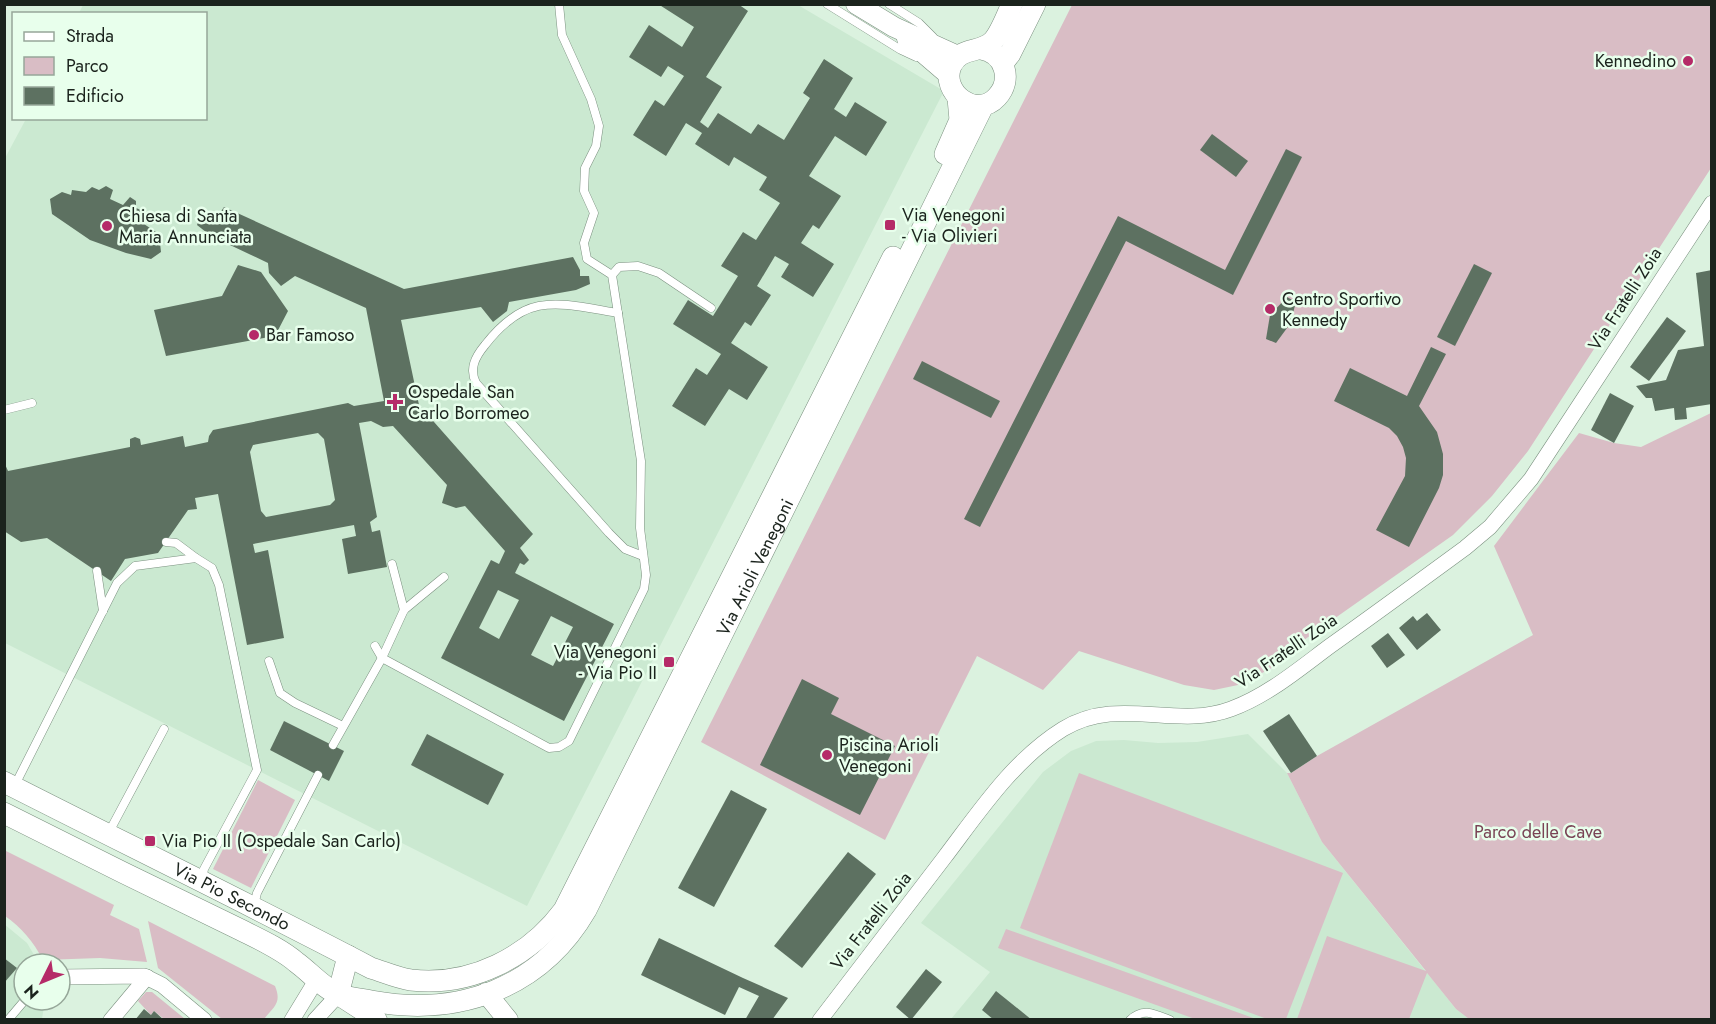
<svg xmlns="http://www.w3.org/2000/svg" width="1716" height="1024" font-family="Jost,sans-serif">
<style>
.built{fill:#cbe9d1}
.green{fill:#d9bdc5}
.building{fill:#5d7161;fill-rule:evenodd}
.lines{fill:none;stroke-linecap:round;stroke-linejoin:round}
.service-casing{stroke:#7c9180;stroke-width:9}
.minor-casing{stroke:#7c9180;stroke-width:16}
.tertiary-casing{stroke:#7c9180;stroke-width:21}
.secondary-casing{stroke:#7c9180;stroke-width:22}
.service{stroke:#fff;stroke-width:8}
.minor{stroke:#fff;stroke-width:15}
.tertiary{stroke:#fff;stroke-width:20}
.secondary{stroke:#fff;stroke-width:21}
.poi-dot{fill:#b52b68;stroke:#e8ffec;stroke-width:2}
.labels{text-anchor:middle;stroke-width:5;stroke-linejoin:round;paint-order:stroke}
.poi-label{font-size:18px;fill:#1b231d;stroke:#e8ffec;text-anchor:start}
.street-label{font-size:18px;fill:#1b231d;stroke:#e8ffec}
.park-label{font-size:18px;fill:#794355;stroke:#e8ffec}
</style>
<rect width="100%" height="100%" fill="#dbf2df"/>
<g class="built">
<path d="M 83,5 L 798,5 L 944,91 L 527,906 L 5,643 L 4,160 L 26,119 L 206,118 L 206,14 L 79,13 Z"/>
<path d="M 1248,734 L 1287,773 L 1322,842 L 1456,1009 L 1469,1019 L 951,1019 L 990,972 L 921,923 L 1043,772 L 1071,751 L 1096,741 L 1124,740 L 1158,743 L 1197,742 Z"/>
<path d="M 4,924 L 27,943 L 37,960 L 39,964 L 24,964 L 24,1000 L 45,1000 L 42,1019 L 5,1019 Z"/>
</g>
<g class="green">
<path d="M 1072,5 L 1711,5 L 1711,168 L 1528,451 L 1492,496 L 1453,535 L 1294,647 L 1270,669 L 1238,685 L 1214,690 L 1184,685 L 1079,651 L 1043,690 L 977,656 L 885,840 L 701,742 Z"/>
<path d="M 1711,413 L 1711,1019 L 1469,1019 L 1456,1009 L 1427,973 L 1409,1019 L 1297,1019 L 1327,936 L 1426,971 L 1322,842 L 1287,773 L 1291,773 L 1317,756 L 1533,635 L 1494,546 L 1579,433 L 1614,443 L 1641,447 Z"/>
<path d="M 1079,773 L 1343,873 L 1286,1019 L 1267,1019 L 1020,928 Z"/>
<path d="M 258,780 L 295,800 L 251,888 L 213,869 Z"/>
<path d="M 4,850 L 114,905 L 110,915 L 139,929 L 147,962 L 100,958 L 43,960 C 33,941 22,928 5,916 Z"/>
<path d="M 148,921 L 275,986 C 282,1003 274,1007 264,1019 L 222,1019 L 158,968 Z"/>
<path d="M 1006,929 L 1256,1019 L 1195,1019 L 998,948 Z"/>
<path d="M 146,992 L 152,992 L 185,1019 L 164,1019 L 154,1011 L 151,1015 L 138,1001 Z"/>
</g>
<g class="building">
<path d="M 658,4 L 738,4 L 748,11 L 706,77 L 722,87 L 700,122 L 708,128 L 718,113 L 751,134 L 758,124 L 784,140 L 810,98 L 803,93 L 824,59 L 853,78 L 834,109 L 846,117 L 855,102 L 887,122 L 866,156 L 835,136 L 809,176 L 841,196 L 819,229 L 813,225 L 801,243 L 834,264 L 813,297 L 781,277 L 789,264 L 775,256 L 757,286 L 771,295 L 751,326 L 745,322 L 731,343 L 768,367 L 747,400 L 729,389 L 705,426 L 672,406 L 696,368 L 707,375 L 721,354 L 673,324 L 688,300 L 713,316 L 738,276 L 721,266 L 743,232 L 756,240 L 780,203 L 759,190 L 767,177 L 734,157 L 729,166 L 695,144 L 702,133 L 686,123 L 666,156 L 633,135 L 655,100 L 664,106 L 684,76 L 668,66 L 661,77 L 629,57 L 649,25 L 682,47 L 694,27 Z"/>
<path d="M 1212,134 L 1248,161 L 1236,177 L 1200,150 Z"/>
<path d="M 1286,149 L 1302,157 L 1233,295 L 1126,241 L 980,527 L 964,519 L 1118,216 L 1225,270 Z"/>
<path d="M 106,186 L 113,190 L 110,199 L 123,205 L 130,197 L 136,201 L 136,208 L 146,212 L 146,218 L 141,222 L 159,234 L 161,252 L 151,259 L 126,253 L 90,240 L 52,214 L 50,199 L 62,192 L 71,195 L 72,190 L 86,192 L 92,187 L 99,190 Z"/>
<path d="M 224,207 L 404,289 L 573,257 L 580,270 L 580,276 L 589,276 L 590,284 L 576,290 L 509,302 L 507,311 L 493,322 L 481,307 L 401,320 L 419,405 L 533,534 L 520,548 L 529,560 L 524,565 L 520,563 L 515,573 L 614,624 L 564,721 L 441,658 L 491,560 L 499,564 L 505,551 L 465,506 L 456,508 L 442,503 L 447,485 L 393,426 L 383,427 L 371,421 L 359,423 L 377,517 L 370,522 L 372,532 L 380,530 L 387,567 L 348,574 L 342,539 L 356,536 L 354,525 L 253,544 L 255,553 L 268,550 L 284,638 L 247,645 L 218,494 L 195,498 L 197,509 L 188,510 L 158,553 L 125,559 L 111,581 L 47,538 L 21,542 L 4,531 L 4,462 L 8,471 L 130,447 L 130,439 L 135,437 L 140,439 L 141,445 L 183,436 L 185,447 L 208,442 L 209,436 L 213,430 L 348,403 L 354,406 L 384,401 L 366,308 L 295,276 L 281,286 L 269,273 L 268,263 L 211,236 L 197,225 L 200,217 L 213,223 ZM 318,433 L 324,439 L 335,500 L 330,505 L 266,517 L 261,511 L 250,452 L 253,445 ZM 498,590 L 519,600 L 499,639 L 479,628 ZM 551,616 L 573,627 L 553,666 L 531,655 Z"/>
<path d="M 1474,264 L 1492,273 L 1455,346 L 1437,337 Z"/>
<path d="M 238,265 L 261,272 L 288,311 L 275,336 L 166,356 L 154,310 L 222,296 Z"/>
<path d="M 1712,270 L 1712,404 L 1686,408 L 1687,419 L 1675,420 L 1674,408 L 1655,411 L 1652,398 L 1646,398 L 1636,386 L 1666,380 L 1678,350 L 1704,346 L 1696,273 Z"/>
<path d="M 1287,297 L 1296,302 L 1290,324 L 1276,343 L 1266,339 L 1270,315 Z"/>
<path d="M 1667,317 L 1686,331 L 1649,381 L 1630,367 Z"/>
<path d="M 1431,347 L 1446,354 L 1419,406 L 1437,432 L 1443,454 L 1443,475 L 1439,488 L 1409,547 L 1376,530 L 1405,476 L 1406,458 L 1403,447 L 1397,436 L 1389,428 L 1334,401 L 1350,368 L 1407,396 Z"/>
<path d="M 922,361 L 1000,401 L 991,418 L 913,379 Z"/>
<path d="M 1610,393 L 1634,406 L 1614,443 L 1591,430 Z"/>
<path d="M 1427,613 L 1441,630 L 1417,650 L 1399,628 L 1413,616 L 1417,621 Z"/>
<path d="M 1388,633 L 1405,655 L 1387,668 L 1371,646 Z"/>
<path d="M 802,679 L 839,698 L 831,714 L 895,746 L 860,815 L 760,765 Z"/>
<path d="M 1289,714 L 1317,756 L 1291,773 L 1263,731 Z"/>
<path d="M 284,721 L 344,751 L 329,781 L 270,750 Z"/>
<path d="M 427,734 L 504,774 L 488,805 L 411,765 Z"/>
<path d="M 731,790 L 767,809 L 714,907 L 678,888 Z"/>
<path d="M 848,852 L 876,874 L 802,968 L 774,946 Z"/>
<path d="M 659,938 L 743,978 L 788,998 L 772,1020 L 745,1020 L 759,996 L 739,987 L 725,1015 L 641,975 Z"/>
<path d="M 4,958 L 17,968 L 4,983 Z"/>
<path d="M 926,969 L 942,982 L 911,1020 L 896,1007 Z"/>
<path d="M 996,991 L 1032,1020 L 994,1020 L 982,1010 Z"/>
<path d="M 144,1009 L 151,1015 L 154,1011 L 164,1020 L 135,1020 Z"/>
</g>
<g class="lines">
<g class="service-casing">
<g id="service">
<path d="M 827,4 L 901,50 L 916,57"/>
<path d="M 889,4 L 919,23 L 933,37"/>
<path d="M 612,275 L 619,267 L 638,266 L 659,273 L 711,308"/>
<path d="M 618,313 C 558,303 527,291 485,345 C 475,357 469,369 476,383 L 609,533 L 625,549 L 643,556"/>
<path d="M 4,410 L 32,403"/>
<path d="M 166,542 L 176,543 L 196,558"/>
<path d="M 392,564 L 404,610"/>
<path d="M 97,571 L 103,611"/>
<path d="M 375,646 L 382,658"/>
<path d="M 382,658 L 404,610 L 444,577"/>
<path d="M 269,661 L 280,693 L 295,703 L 343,726"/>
<path d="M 333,745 L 382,658 L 549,748 L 559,747 L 569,741 L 644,589 L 646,575 L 640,528 L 641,461 L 612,275 L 587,259 L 584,243 L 594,213 L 584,191 L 585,168 L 596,146 L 599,126 L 591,99 L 562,35 L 559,4"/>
<path d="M 14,787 L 117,583 L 135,566 L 196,558 L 212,568 L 219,585 L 257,770 L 204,869 L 202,880"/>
<path d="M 108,834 L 164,729"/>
<path d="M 254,905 L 257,893 L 318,775"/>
<path d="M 8,1020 L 25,1000"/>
<path d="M 1130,1020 C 1143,1007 1155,1014 1170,1020"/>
</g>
</g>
<g class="minor-casing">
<g id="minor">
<path d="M 60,977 L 144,976 L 162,985 L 204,1020"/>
<path d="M 111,1020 L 147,977"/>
<path d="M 292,1020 L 317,979"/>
<path d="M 315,1020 L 338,995"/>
<path d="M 820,1020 C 861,966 903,912 944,858 C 979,812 1013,760 1063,729 C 1119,695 1175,730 1231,709 C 1267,696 1299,669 1330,646 C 1375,614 1420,581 1465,548 L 1490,527 L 1531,479 L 1712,203"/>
</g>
</g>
<g class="tertiary-casing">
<g id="tertiary">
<path d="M 856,4 L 894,27 L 958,56"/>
<path d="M 907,39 L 949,75"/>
<path d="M 486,993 L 508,1020"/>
<path d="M 340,996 L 377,1020"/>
</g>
</g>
<g class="secondary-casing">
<g id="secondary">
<path d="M 981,49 C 1005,53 1013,80 997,97 C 976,120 940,92 951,66 C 960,46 980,54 993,41 C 1001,32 1007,15 1012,4"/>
<path d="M 1003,63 L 1010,54 L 1035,4"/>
<path d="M 945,154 L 960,120 L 958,98"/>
<path id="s1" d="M 4,782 C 126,844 249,904 371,968 C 384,972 397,978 411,980 C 471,987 529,957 564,910 L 893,257"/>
<path id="s2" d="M 4,813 C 83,853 162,892 241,930 C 259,939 281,949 296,962 C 310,972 324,989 340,995 C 349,998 361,999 371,1001 C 458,1017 540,989 586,910 L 983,106"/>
<path d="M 338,995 L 348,956"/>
</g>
</g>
<use href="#service" class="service"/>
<use href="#minor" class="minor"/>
<use href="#tertiary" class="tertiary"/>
<use href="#secondary" class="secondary"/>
</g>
<g class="poi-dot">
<circle cx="1688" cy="61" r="6"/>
<rect x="884" y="219" width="12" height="12" rx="3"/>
<circle cx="107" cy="226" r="6"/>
<circle cx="1270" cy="309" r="6"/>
<circle cx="254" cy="335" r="6"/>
<path d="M392 393h6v6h6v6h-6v6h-6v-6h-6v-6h6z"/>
<rect x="663" y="656" width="12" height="12" rx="3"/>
<circle cx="827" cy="755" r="6"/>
<rect x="144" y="835" width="12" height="12" rx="3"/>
</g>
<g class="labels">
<g class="poi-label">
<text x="1676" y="67" text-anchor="end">Kennedino</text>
<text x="902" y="221">Via Venegoni<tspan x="902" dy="21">- Via Olivieri</tspan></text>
<text x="119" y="222">Chiesa di Santa<tspan x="119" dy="21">Maria Annunciata</tspan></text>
<text x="1282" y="305">Centro Sportivo<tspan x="1282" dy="21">Kennedy</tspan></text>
<text x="266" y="341">Bar Famoso</text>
<text x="408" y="398">Ospedale San<tspan x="408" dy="21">Carlo Borromeo</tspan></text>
<text x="657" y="658" text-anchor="end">Via Venegoni<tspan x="657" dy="21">- Via Pio II</tspan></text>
<text x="839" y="751">Piscina Arioli<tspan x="839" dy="21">Venegoni</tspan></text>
<text x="162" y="847">Via Pio II (Ospedale San Carlo)</text>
</g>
<g class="street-label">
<text transform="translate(1625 299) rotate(-57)" y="6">Via Fratelli Zoia</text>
<text dy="6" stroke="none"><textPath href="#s2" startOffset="1047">Via Arioli Venegoni</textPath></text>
<text transform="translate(1286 651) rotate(-34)" y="6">Via Fratelli Zoia</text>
<text dy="6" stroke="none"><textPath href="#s1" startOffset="255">Via Pio Secondo</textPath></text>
<text transform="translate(871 921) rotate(-52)" y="6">Via Fratelli Zoia</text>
</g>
<g class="park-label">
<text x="1538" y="838">Parco delle Cave</text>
</g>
</g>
<rect width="1716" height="1024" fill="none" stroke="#1b231d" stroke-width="12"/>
<rect x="12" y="12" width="195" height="108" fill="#e8ffec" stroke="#96a799" stroke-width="1.5"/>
<rect x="24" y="32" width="30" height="9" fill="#ffffff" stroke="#96a799" stroke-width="1.5"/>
<text x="66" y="42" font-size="18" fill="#1b231d">Strada</text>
<rect x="24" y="57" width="30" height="18" fill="#d9bdc5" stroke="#96a799" stroke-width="1.5"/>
<text x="66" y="72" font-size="18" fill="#1b231d">Parco</text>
<rect x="24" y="87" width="30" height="18" fill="#5d7161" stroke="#96a799" stroke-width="1.5"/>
<text x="66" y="102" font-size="18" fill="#1b231d">Edificio</text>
<g transform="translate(42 982) rotate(227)"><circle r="28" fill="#e8ffec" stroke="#96a799" stroke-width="1.5"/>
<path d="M0-4.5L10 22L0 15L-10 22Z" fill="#b52b68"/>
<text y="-9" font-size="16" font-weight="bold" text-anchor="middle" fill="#1b231d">N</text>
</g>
</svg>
